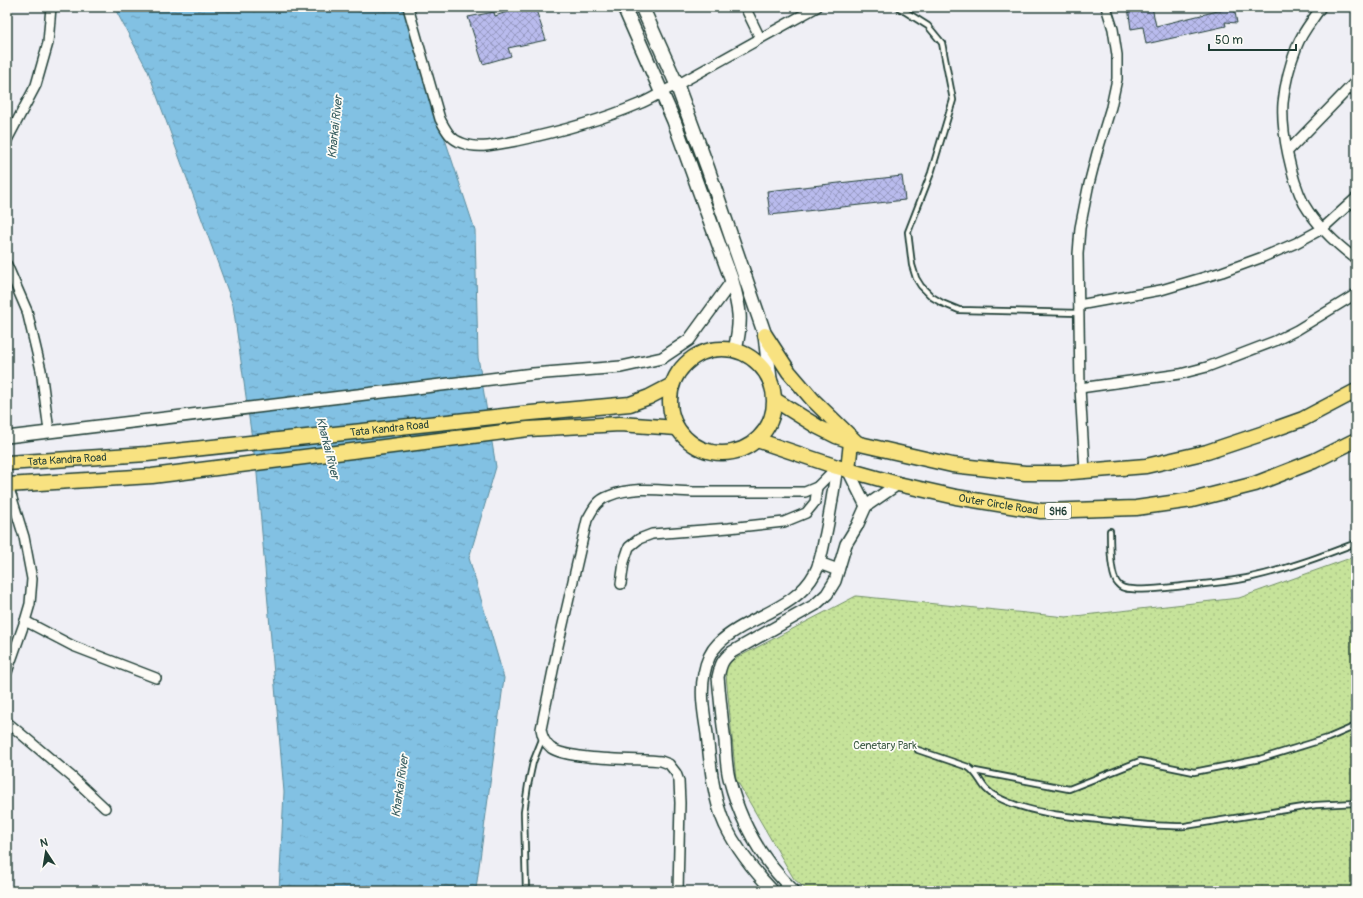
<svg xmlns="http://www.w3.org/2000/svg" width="1363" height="898" font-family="Pangolin,sans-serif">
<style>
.park{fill:url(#park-dots);stroke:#729067}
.water{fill:url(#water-ripples);stroke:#5a8c9d}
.building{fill:url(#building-cross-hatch);stroke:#1f3d34}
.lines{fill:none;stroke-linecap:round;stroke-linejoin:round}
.service-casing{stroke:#1f3d34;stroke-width:8}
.minor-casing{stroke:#1f3d34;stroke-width:12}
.tertiary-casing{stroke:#1f3d34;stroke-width:14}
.secondary-casing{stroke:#1f3d34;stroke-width:16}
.primary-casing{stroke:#1f3d34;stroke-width:17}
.service{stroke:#fdfcf7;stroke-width:4.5}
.minor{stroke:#fdfcf7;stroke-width:9}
.tertiary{stroke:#fdfcf7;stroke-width:11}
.secondary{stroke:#fdfcf7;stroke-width:13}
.primary{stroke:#f8e281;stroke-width:14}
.labels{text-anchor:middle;stroke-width:3.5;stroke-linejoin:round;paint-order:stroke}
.shield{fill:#fdfcf7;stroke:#62766e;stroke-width:1}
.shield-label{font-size:10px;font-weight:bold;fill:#1f3d34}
.street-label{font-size:11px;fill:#1f3d34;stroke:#fdfcf7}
.park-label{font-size:11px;fill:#405e48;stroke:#fdfcf7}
.water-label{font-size:12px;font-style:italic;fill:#385e60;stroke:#fdfcf7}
</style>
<defs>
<pattern id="park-dots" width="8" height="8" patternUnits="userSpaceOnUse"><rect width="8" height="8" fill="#c6e39a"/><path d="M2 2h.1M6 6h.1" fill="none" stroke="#aac485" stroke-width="1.8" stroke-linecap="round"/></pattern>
<pattern id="water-ripples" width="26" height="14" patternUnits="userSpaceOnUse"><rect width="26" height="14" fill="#82c1e3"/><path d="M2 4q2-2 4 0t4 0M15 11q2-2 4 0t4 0" fill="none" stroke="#6a9eb9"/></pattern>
<pattern id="building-cross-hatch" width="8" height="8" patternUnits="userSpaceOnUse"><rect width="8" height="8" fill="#b9bbed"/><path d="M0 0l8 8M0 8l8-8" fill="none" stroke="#9699c1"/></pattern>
</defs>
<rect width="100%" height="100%" fill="#efeff5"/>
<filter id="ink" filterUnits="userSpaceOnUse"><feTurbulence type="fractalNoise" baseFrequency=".025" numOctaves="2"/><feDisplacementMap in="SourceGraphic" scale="8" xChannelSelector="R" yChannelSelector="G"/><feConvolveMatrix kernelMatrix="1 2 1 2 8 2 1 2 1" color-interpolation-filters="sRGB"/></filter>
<g filter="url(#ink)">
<path class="park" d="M 1356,556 L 1356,891 L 808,891 L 794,879 L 736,779 L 725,664 L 856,596 L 1066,617 L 1239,598 Z"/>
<path class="water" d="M 114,7 L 404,7 L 437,115 L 475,230 L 478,357 L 496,467 L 469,558 L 504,678 L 476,889 L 420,887 L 419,891 L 279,891 L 284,792 L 257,474 L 233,305 L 148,71 Z"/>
<g class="building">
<path d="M 522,7 L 535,7 L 546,40 L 508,48 L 511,56 L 483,64 L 468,17 L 494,12 L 495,16 Z"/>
<path d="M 1128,7 L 1152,7 L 1156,26 L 1234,7 L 1237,23 L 1225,22 L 1226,26 L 1146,44 L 1143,27 L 1131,29 Z"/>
<path d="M 902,176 L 905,200 L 770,215 L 767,191 Z"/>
</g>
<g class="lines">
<g class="service-casing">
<g id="service">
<path d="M 898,7 L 928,26 L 942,43 L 953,100 L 931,173 L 908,232 L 912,265 L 916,278 L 921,286 L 932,297 L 942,303 L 959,310 L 1079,313"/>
<path d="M 1110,531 C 1110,543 1110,576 1118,584 C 1121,588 1127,589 1132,589 C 1149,591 1166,588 1183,586 C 1206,584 1230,582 1252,577 C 1288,569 1322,556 1356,543"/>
<path d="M 918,750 L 968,767 C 981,775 980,789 997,797 C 1030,814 1073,817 1109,821 C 1135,824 1160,827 1185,826 L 1316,805 L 1356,803"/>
<path d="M 975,771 L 1069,789 L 1140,761 L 1194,772 L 1260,759 L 1328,738 L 1356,726"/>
<path d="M 526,891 L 524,812 L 528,785 L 533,762 L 543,737"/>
</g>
</g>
<g class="minor-casing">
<g id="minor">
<path d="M 408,7 L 440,119 C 446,130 450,139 462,143 C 479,150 498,144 516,141 C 558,132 599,121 639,104 C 652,99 664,90 677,85 L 817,7"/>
<path d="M 745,7 L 760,38"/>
<path d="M 1321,7 C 1313,20 1302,32 1297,46 C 1290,64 1285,83 1283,103 C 1281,132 1291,178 1304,204 C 1317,226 1336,244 1356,259"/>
<path d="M 7,140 L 36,85 L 48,43 L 51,7"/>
<path d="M 1288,151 L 1356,81"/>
<path d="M 7,265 L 27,311 L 41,370 L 49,431"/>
<path d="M 1079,305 L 1161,290 L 1222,272 L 1263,257 L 1296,243 L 1322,229 L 1356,198"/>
<path d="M 1080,388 L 1180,374 L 1207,367 L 1275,341 L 1297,330 L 1356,294"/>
<path d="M 1085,472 L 1080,388 L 1078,254 L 1080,228 L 1088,188 L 1097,153 L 1111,107 L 1117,79 L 1117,55 L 1113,29 L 1106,7"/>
<path d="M 621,584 L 624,562 L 629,547 L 639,539 L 652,534 L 729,528 L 784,522 L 806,513 L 815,502 L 817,487"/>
<path d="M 25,621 L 73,646 L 156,678"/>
<path d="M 7,672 L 25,621 L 30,604 L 32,579 L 24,537 L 10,492"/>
<path d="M 7,722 L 72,777 L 105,808"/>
<path d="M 678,891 L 680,803 L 679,781 L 676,773 L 669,764 L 661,761 C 637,759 568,760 551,748 C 545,743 542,736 541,729 L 558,646 L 587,520 C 593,509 597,500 609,496 C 636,485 664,491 693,492 C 730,492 768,492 805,492 L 817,487 L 837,467"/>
</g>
</g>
<g class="tertiary-casing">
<g id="tertiary">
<path d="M 7,437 L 533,374 L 621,367 L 662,358 L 689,340 L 732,281"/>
<path d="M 848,470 L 866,506"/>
<path d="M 7,498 L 11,498"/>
<path d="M 819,563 L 838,570"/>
<path d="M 773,891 C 755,872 737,850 725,825 C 713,799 710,762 707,734 C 704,714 700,693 704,674 C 706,663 711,651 718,644 C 746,616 795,611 815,573 C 820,564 822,552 824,542 C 830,517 833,492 837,467"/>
<path d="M 794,891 C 762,861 740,821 729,778 C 726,766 726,754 725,741 C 722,720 720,699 718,677 C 721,664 722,660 732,652 L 815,605 L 827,594 L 835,581 L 846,544 L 857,526 L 866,506 L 898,484"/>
</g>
</g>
<g class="secondary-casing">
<g id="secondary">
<path d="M 624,7 L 674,121 L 732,281 C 740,310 742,320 735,350"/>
<path d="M 642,7 L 677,85 L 708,169 L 765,335 L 770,379"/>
</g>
</g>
<g class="primary-casing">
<g id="primary">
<path d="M 765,335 L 789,372 L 813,400 L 855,441"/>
<circle cx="722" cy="401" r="52"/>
<path d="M 775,400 L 818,427 L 836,436 L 860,444 L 952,465 L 1025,473 L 1060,473 L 1146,466 L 1207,452 L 1261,434 L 1303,419 L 1356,391"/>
<path id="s1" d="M 757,440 L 837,467 L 898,484 L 956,497 L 1041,511 L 1136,508 L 1192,500 L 1255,484 L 1314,461 L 1356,440"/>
<path id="s2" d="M 7,463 L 147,454 L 531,413 L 630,404 L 649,397 L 672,385"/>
<path d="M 848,470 L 851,442"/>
<path d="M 7,485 L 152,476 L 528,429 L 620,424 L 677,428"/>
</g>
</g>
<use href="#service" class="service"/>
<use href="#minor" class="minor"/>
<use href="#tertiary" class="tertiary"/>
<use href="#secondary" class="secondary"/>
<use href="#primary" class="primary"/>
</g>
</g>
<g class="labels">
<rect class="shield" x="1045" y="503" width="26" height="16" rx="3"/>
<g class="shield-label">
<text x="1058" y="515">SH6</text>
</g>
<g class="street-label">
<text dy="4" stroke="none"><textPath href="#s2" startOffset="384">Tata Kandra Road</textPath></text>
<text dy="4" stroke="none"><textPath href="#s2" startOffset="60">Tata Kandra Road</textPath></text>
<text dy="4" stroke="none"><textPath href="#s1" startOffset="250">Outer Circle Road</textPath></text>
</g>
<g class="park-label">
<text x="885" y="749">Cenetary Park</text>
</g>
<g class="water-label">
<text transform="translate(335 127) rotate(-84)" y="4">Kharkai River</text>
<text transform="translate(328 448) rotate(76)" y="4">Kharkai River</text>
<text transform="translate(400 786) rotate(-82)" y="4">Kharkai River</text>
</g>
</g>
<rect width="1363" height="898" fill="none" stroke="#fdfcf7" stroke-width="24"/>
<rect x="12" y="12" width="1339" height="874" fill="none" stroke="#1f3d34" stroke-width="1.5" filter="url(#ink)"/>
<g transform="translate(46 852) rotate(348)" stroke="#fdfcf7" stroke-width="3" paint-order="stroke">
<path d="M0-3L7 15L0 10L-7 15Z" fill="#1f3d34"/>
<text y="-6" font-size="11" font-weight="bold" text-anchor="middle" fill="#1f3d34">N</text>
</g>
<path d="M1209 44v6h87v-6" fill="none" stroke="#1f3d34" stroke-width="2"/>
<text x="1215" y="44" font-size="12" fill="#1f3d34" stroke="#fdfcf7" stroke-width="3" paint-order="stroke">50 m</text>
</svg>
